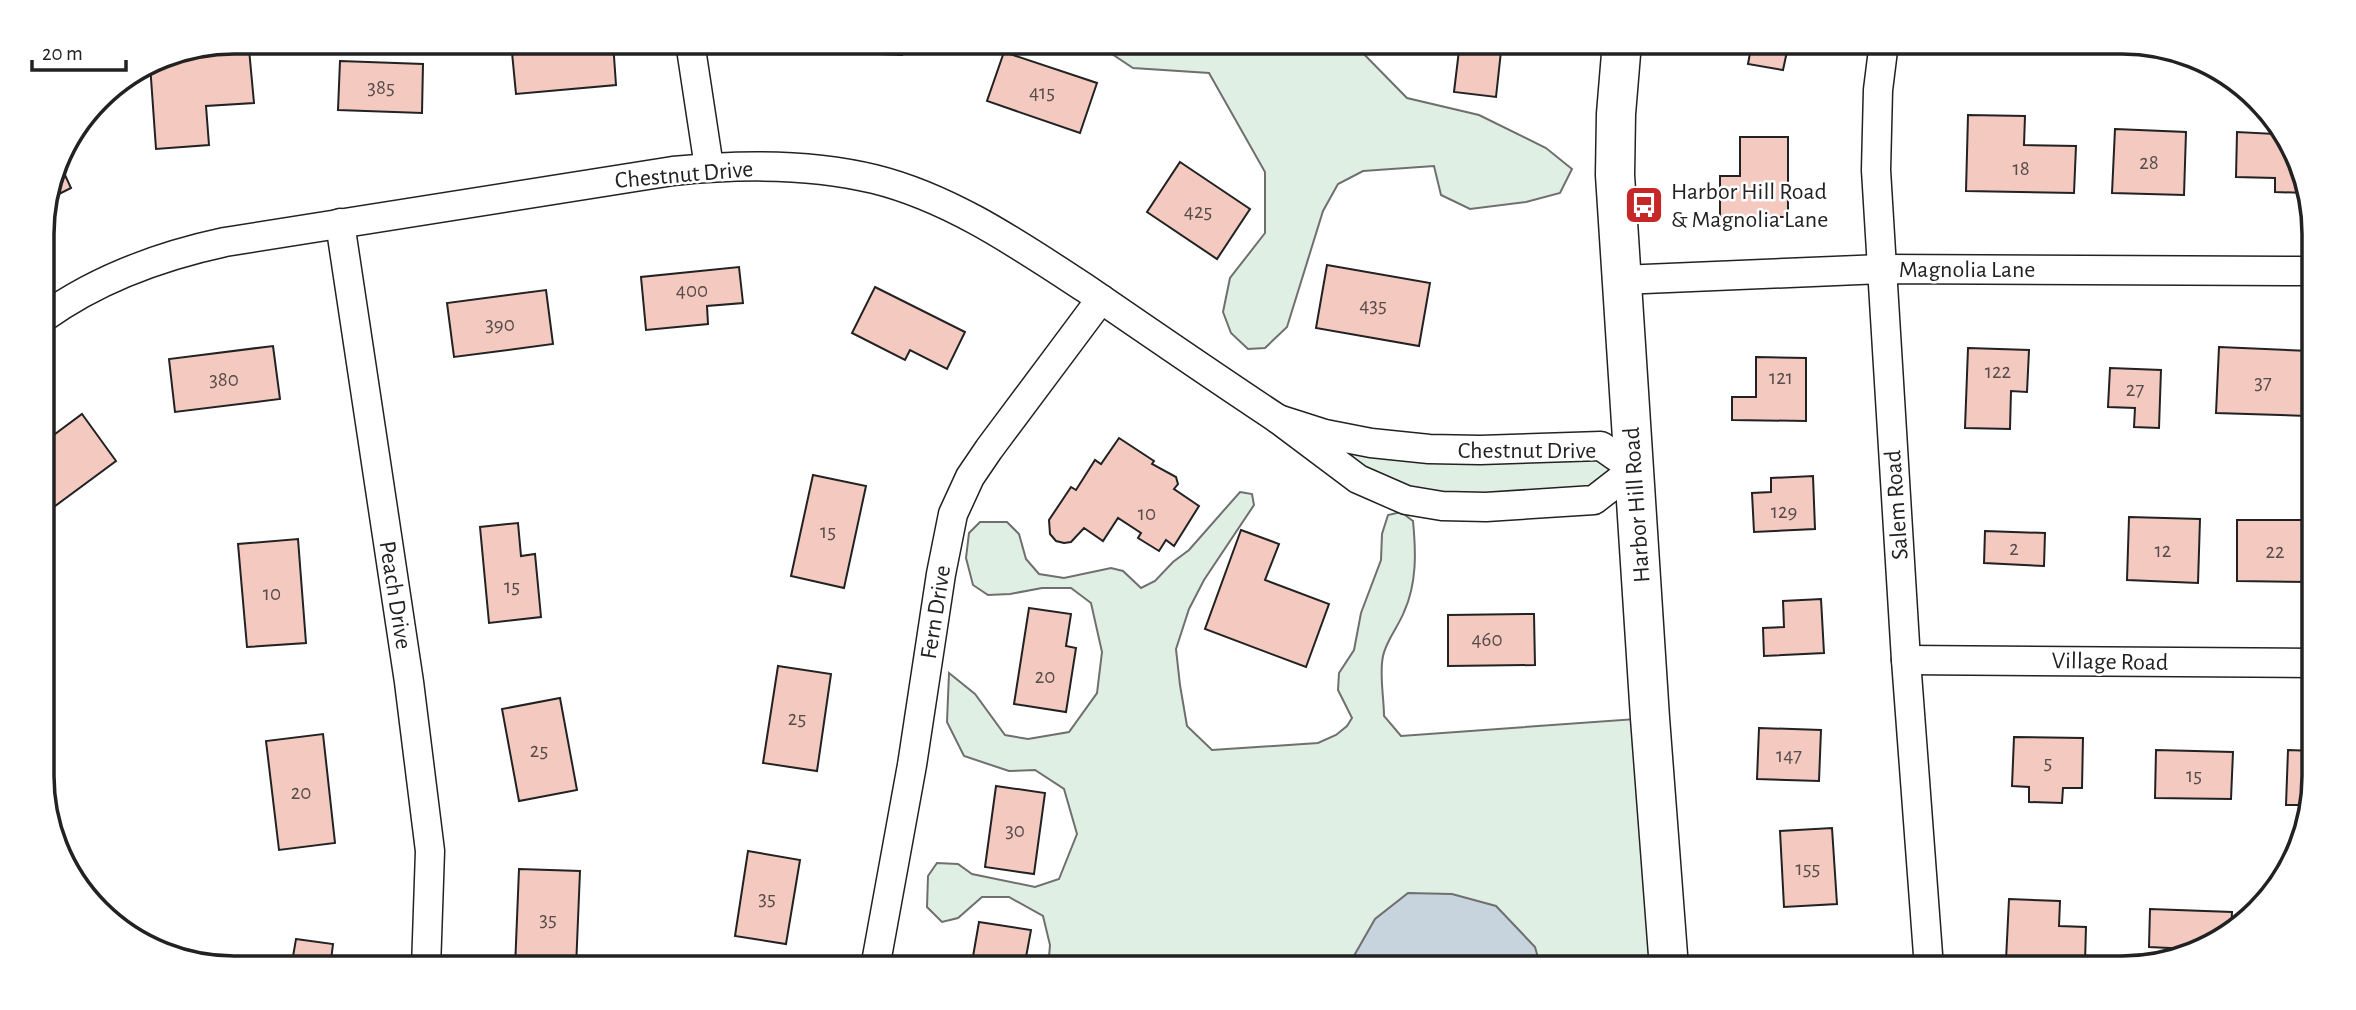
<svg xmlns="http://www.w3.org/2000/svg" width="2356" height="1010" font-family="'Alegreya Sans',sans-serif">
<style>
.green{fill:#e0efe3;stroke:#6f6f6f;stroke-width:2}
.water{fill:#c7d3dd;stroke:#6f6f6f;stroke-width:2}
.building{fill:#f3c9c0;stroke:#222;stroke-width:2}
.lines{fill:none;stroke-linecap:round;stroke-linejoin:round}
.street-casing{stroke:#222;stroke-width:31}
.secondary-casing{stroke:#222;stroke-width:41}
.street{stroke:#fff;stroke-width:28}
.secondary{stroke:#fff;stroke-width:38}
.labels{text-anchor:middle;stroke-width:5;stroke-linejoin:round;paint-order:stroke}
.number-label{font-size:21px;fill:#564c4a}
.street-label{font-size:24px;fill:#222;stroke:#fff}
.poi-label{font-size:24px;fill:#222;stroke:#fff;text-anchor:start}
.rim{fill:none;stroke:#222;stroke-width:3.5}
</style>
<rect width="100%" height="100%" fill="#fff"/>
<g class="green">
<path d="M 1094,42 L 1352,42 L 1407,98 L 1479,115 L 1546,148 L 1572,169 L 1560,193 L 1526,202 L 1470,209 L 1441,195 L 1434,166 L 1363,171 L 1338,184 L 1323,211 L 1287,327 L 1265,348 L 1248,349 L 1231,333 L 1223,312 L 1230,278 L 1265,233 L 1265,172 L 1209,73 L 1133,68 Z"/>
<path d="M 1325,434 L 1601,446 L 1634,469 L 1594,500 L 1486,507 L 1358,479 Z"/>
<path d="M 1240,492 L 1252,494 L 1254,505 L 1204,580 L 1189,609 L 1176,649 L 1180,685 L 1187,726 L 1212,750 L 1318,743 L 1336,735 L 1347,726 L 1352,718 L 1338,690 L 1339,673 L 1354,650 L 1361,613 L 1381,560 L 1382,534 L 1388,515 L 1401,512 L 1413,521 C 1416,552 1417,583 1404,612 C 1398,627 1386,641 1383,656 C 1379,676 1384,696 1384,716 L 1401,736 L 1650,718 L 1670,968 L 1048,968 L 1050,945 L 1043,916 L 1009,897 L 982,897 L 958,918 L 942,922 L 927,907 L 928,876 L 937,863 L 958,864 L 972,874 L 1035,887 L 1059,879 L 1077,834 L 1064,789 L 1035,770 L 1009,771 L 964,756 L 947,722 L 949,673 L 975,694 L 1005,735 L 1028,739 L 1069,732 L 1097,693 L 1102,652 L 1091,603 L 1071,588 L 1042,588 L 1010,594 L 988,595 L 973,585 L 966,558 L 969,533 L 980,522 L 1007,522 L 1019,534 L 1026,559 L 1039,574 L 1064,578 L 1111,568 L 1123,571 L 1141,588 L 1155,581 L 1173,562 L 1189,550 Z"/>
</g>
<path class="water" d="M 1408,893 L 1452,894 L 1496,906 L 1535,947 L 1541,968 L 1347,968 L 1375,919 Z"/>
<g class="building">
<path d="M 511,42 L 613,42 L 616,85 L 516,94 Z"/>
<path d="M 786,42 L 902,42 L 902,55 L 786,50 Z"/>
<path d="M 1460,42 L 1502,42 L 1496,97 L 1454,92 Z"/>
<path d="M 1752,42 L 1789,42 L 1783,70 L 1748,64 Z"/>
<path d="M 249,49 L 254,103 L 206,106 L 209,145 L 156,149 L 150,64 L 156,60 L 169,59 L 168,55 L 192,50 L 192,53 Z"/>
<path d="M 1004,52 L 1097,83 L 1080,133 L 987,101 Z"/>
<path d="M 340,61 L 423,64 L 422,113 L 338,110 Z"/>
<path d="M 1968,115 L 2025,116 L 2024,145 L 2076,146 L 2074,193 L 1966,191 Z"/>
<path d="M 2275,122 L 2276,122 L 2306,193 L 2275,192 L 2275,178 L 2236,177 L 2237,132 L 2275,134 Z"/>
<path d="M 2115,129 L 2186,132 L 2184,195 L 2112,193 Z"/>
<path d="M 1740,137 L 1788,137 L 1788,217 L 1720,217 L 1720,176 L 1740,176 Z"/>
<path d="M 59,162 L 71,188 L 49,199 Z"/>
<path d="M 1180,162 L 1250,209 L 1217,259 L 1147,212 Z"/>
<path d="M 1327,265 L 1430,283 L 1419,346 L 1316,328 Z"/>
<path d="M 739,267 L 743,303 L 707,306 L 708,324 L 646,330 L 641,277 Z"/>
<path d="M 875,287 L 965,332 L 947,369 L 910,350 L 905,360 L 852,333 Z"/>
<path d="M 546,290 L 553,344 L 454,357 L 447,303 Z"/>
<path d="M 273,346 L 280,399 L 175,412 L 169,359 Z"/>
<path d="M 2219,347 L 2309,351 L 2307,416 L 2216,413 Z"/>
<path d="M 1968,348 L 2029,350 L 2027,392 L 2011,391 L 2010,429 L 1965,428 Z"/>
<path d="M 1756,357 L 1806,358 L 1806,421 L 1732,420 L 1732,397 L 1756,397 Z"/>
<path d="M 2110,368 L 2161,370 L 2159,428 L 2134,427 L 2135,408 L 2108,407 Z"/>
<path d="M 82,414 L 116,461 L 43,515 L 43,443 Z"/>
<path d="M 1119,438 L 1154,461 L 1152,464 L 1176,477 L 1178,484 L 1174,489 L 1199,506 L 1174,546 L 1166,540 L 1159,551 L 1138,538 L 1141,533 L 1118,518 L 1103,541 L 1084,528 L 1071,542 L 1064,543 L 1056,541 L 1050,534 L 1049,520 L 1071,487 L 1076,490 L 1095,460 L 1101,464 Z"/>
<path d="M 813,475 L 866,486 L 844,588 L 791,576 Z"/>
<path d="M 1813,476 L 1815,529 L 1754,532 L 1752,493 L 1771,492 L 1771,478 Z"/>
<path d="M 2129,517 L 2200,519 L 2198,583 L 2127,580 Z"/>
<path d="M 2237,520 L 2313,520 L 2313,582 L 2237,581 Z"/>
<path d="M 518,523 L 521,556 L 535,554 L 541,617 L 489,623 L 480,527 Z"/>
<path d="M 1241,530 L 1279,544 L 1265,580 L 1329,604 L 1306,667 L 1205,629 Z"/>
<path d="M 1985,531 L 2045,533 L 2044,566 L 1984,563 Z"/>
<path d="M 298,539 L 306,643 L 247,647 L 238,544 Z"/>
<path d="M 1821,599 L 1824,653 L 1764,656 L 1763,628 L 1784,627 L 1783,601 Z"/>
<path d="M 1029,608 L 1071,614 L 1066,646 L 1076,648 L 1066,712 L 1014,704 Z"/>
<path d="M 1534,614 L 1535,665 L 1448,666 L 1448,615 Z"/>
<path d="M 778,666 L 831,674 L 817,771 L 763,763 Z"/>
<path d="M 560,698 L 577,790 L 519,801 L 502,709 Z"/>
<path d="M 44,721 L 45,721 L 54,824 L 44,801 Z"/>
<path d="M 1759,728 L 1821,730 L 1819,781 L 1757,779 Z"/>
<path d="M 323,734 L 335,843 L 279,850 L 266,741 Z"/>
<path d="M 2014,737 L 2083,738 L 2082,788 L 2063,788 L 2062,803 L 2029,802 L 2029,787 L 2012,786 Z"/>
<path d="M 2156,750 L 2233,752 L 2231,799 L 2155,798 Z"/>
<path d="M 2288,750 L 2314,751 L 2314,776 L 2308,805 L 2286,805 Z"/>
<path d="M 996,786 L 1045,793 L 1034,874 L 985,867 Z"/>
<path d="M 1832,828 L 1837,904 L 1784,907 L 1780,831 Z"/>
<path d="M 748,851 L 800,860 L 786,944 L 735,936 Z"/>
<path d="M 519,869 L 580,871 L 576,968 L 515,968 Z"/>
<path d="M 2009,899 L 2060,901 L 2059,926 L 2086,927 L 2085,962 L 2006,960 Z"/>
<path d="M 2150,909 L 2232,912 L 2231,932 L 2229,935 L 2190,949 L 2149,947 Z"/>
<path d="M 979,922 L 1031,930 L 1024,968 L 971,968 Z"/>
<path d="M 296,939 L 333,944 L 330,968 L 291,968 Z"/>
</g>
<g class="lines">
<g class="street-casing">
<g id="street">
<path d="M 690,42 L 709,167"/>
<path d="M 1884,42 L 1878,90 L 1876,170 L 1906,660 L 1929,968"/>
<path d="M 340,223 L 409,682 L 430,851 L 426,968"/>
<path d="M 1621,280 L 1882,269 L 2312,271"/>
<path d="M 43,318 C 98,278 160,256 225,242 L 673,171 C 740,164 808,163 874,179 C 951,198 1019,245 1085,288 C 1149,332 1213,376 1278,419"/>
<path d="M 1278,419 L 1325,434 L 1371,443 L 1429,449 L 1480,450 L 1601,446 L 1634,469 L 1594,500 L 1486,507 L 1442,506 L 1406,500 L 1358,479 Z"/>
<path d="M 1906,660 L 2314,663"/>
<path d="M 875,968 L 912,765 L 941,574 L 953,514 L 970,477 L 989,449 L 1101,299"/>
</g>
</g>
<g class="secondary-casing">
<path id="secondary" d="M 1622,42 L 1616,114 L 1615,175 L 1650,718 L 1669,968"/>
</g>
<use href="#street" class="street"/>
<use href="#secondary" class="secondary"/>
</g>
<defs>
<g id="bus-square" transform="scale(2.0125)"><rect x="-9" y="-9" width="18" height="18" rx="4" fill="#c62828" stroke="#fff"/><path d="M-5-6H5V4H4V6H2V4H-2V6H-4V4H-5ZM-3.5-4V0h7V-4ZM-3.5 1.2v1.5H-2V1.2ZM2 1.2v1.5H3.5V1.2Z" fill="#fff"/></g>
</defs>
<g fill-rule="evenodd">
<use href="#bus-square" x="1644" y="205"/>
</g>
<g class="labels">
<g class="number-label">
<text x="381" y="94">385</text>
<text x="1042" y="99">415</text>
<text x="2149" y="169">28</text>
<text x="2021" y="175">18</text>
<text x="1198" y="218">425</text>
<text x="692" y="297">400</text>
<text x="1373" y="312">435</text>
<text x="500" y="331">390</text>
<text x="1998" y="378">122</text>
<text x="1781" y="384">121</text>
<text x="224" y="386">380</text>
<text x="2263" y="389">37</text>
<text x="2135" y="396">27</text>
<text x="1784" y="518">129</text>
<text x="1147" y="520">10</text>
<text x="828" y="538">15</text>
<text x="2014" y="555">2</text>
<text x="2163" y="557">12</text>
<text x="2275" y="558">22</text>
<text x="512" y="593">15</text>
<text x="272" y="600">10</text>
<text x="1487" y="646">460</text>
<text x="1045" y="683">20</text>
<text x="797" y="725">25</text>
<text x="539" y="757">25</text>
<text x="1789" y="762">147</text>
<text x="2048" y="769">5</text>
<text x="2194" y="782">15</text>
<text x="301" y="799">20</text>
<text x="1015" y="837">30</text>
<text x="1808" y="875">155</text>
<text x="767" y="905">35</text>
<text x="548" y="926">35</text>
</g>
<g class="street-label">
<text transform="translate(684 174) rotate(-5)" y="8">Chestnut Drive</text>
<text x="1967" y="277">Magnolia Lane</text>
<text x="1527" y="458">Chestnut Drive</text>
<text transform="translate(1636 505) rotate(-94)" y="8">Harbor Hill Road</text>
<text transform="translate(1896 505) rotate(-94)" y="8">Salem Road</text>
<text transform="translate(396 595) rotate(81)" y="8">Peach Drive</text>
<text transform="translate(935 612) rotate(-81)" y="8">Fern Drive</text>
<text transform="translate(2110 661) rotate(1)" y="8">Village Road</text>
</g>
<g class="poi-label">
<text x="1671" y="199">Harbor Hill Road<tspan x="1671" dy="28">&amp; Magnolia Lane</tspan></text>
</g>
</g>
<path d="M0 0H2356V1010H0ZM234 54H2122A180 180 0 0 1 2302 234V776A180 180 0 0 1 2122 956H234A180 180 0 0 1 54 776V234A180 180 0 0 1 234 54Z" fill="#fff" fill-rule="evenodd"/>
<path class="rim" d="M234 54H2122A180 180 0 0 1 2302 234V776A180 180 0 0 1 2122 956H234A180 180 0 0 1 54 776V234A180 180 0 0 1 234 54Z"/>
<path d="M32 60v10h94v-10" fill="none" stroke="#222222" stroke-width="3.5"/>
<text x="42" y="60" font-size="21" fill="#222222" stroke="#ffffff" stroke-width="5" paint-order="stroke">20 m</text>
</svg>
